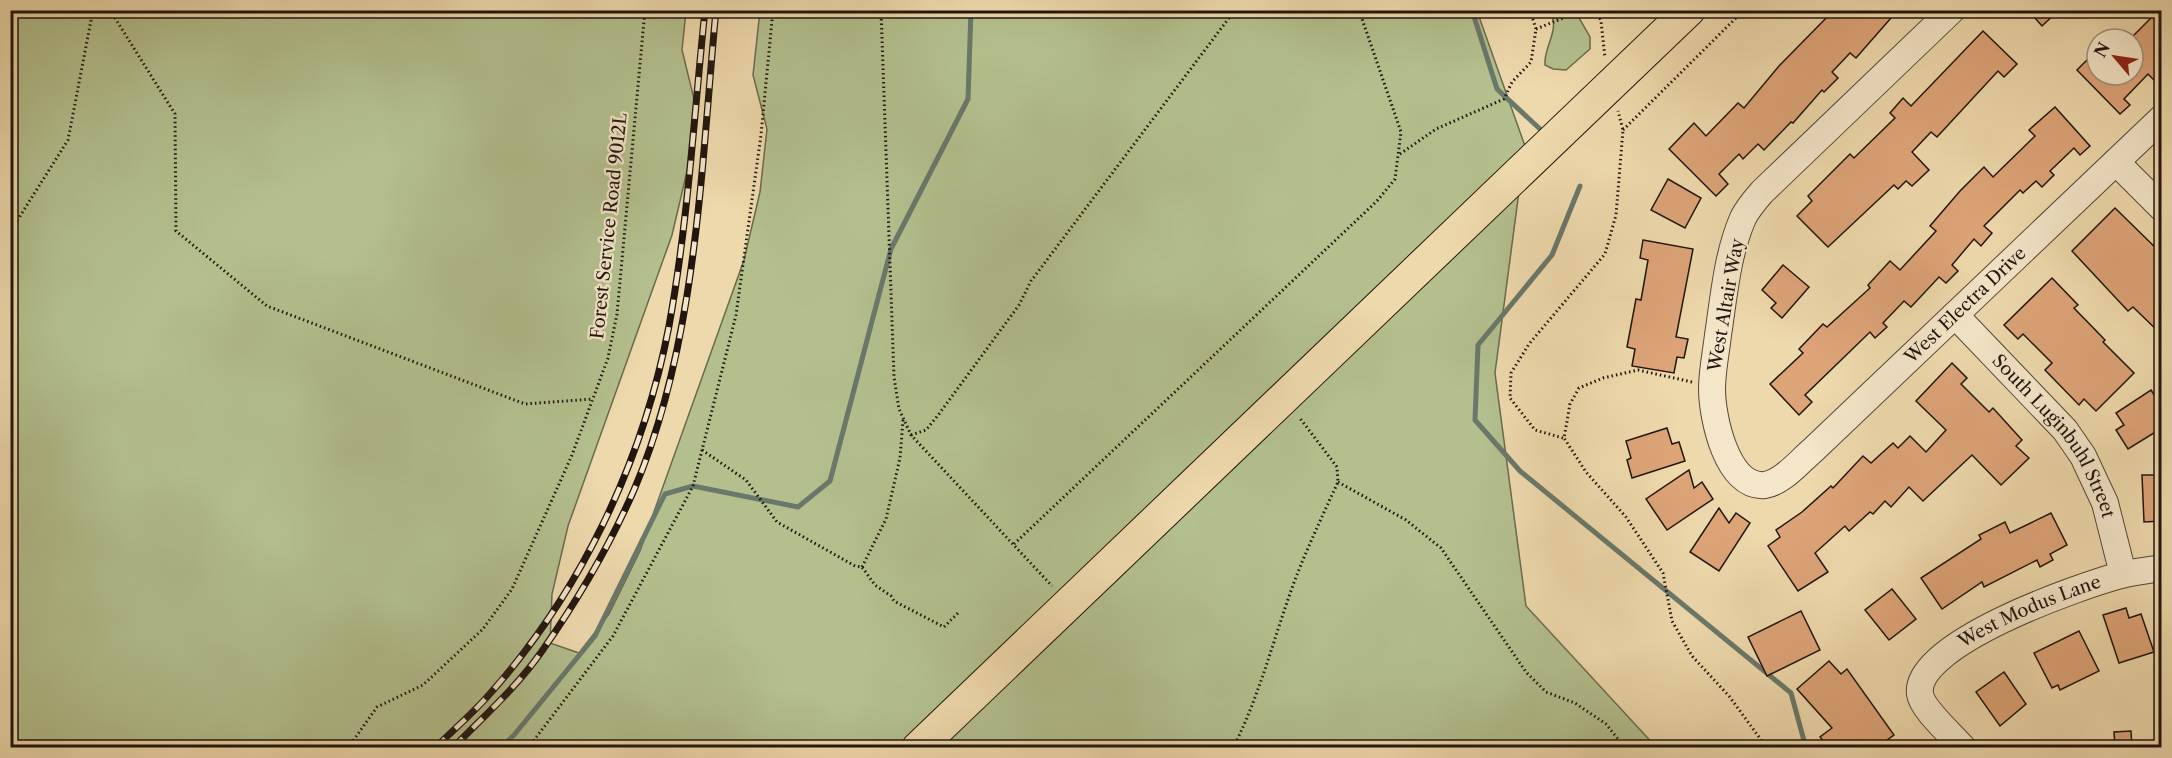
<svg xmlns="http://www.w3.org/2000/svg" width="2172" height="758" font-family="'Libre Caslon Text',serif">
<style>
.green{fill:#b3c08e;stroke:#6a6a4e;stroke-width:1.5}
.lines{fill:none;stroke-linecap:round;stroke-linejoin:round}
.stream{stroke:#69786b;stroke-width:5}
.building{fill:#dda478;stroke:#21150f;stroke-width:1.5}
.minor-casing{stroke:#544636;stroke-width:28}
.major-casing{stroke:#21150f;stroke-width:34}
.path{stroke:#21150f;stroke-width:3;stroke-dasharray:1.5 3;stroke-linecap:butt}
.minor{stroke:#f4e6c9;stroke-width:26}
.major{stroke:#eed9ac;stroke-width:32}
.rail-casing{stroke:#21150f;stroke-width:7}
.rail{stroke:#f4e6c9;stroke-width:4.5;stroke-dasharray:14;stroke-linecap:butt}
.labels{text-anchor:middle;stroke-width:4.5;stroke-linejoin:round;paint-order:stroke}
.street-label{font-size:18px;fill:#21150f;stroke:#f4e6c9}
</style>
<rect width="100%" height="100%" fill="#eed9ac"/>
<filter id="stains"><feTurbulence type="fractalNoise" baseFrequency=".00333" numOctaves="4"/><feColorMatrix values="0 0 0 0 .2 0 0 0 0 .09 0 0 0 0 .02 0 0 0 .5 -.17"/></filter>
<radialGradient id="worn" r=".72"><stop offset=".6" stop-color="#630" stop-opacity="0"/><stop offset="1" stop-color="#630" stop-opacity=".3"/></radialGradient>
<g class="green">
<path d="M 10,11 L 686,11 L 682,50 L 695,103 L 688,167 L 672,235 L 568,526 L 552,594 L 550,643 L 579,653 L 609,614 L 640,551 L 744,260 L 760,192 L 767,129 L 753,75 L 760,11 L 1477,11 L 1525,146 L 1495,373 L 1526,606 L 1656,747 L 11,747 Z"/>
<path d="M 1549,11 L 1575,11 L 1590,37 L 1590,49 L 1566,70 L 1553,69 L 1545,65 C 1543,47 1562,28 1549,11 Z"/>
</g>
<g class="lines">
<g class="stream">
<path d="M 1472,10 L 1497,89 L 1540,129"/>
<path d="M 1580,186 L 1552,255 L 1478,345 L 1475,420 L 1520,471 L 1791,693 L 1806,748"/>
<path d="M 501,748 L 514,735 L 595,636 L 665,494 L 693,486 L 798,507 L 830,481 L 891,249 L 968,99 L 971,10"/>
</g>
</g>
<g class="building">
<path d="M 1834,10 L 1898,10 L 1856,58 L 1850,53 L 1832,72 L 1838,78 L 1824,92 L 1822,90 L 1793,123 L 1791,122 L 1764,150 L 1758,144 L 1743,159 L 1739,154 L 1719,174 L 1728,184 L 1716,196 L 1669,149 L 1694,123 L 1706,136 L 1738,103 L 1744,108 L 1779,66 Z"/>
<path d="M 2028,10 L 2059,10 L 2042,26 Z"/>
<path d="M 2159,10 L 2162,10 L 2162,88 L 2148,74 L 2124,99 L 2130,105 L 2120,114 L 2077,70 L 2097,50 L 2097,75 L 2133,75 L 2133,36 Z"/>
<path d="M 1983,31 L 2017,64 L 2004,77 L 1998,71 L 1937,137 L 1931,132 L 1912,152 L 1929,170 L 1912,186 L 1906,181 L 1898,189 L 1894,185 L 1828,247 L 1797,216 L 1812,201 L 1808,196 L 1850,154 L 1854,158 L 1895,118 L 1890,113 L 1903,98 L 1911,106 Z"/>
<path d="M 2055,107 L 2090,146 L 2080,155 L 2074,148 L 2050,171 L 2054,175 L 2042,187 L 2036,181 L 2023,193 L 2020,190 L 1984,226 L 1992,233 L 1981,246 L 1974,239 L 1952,265 L 1958,271 L 1946,283 L 1939,277 L 1911,307 L 1904,301 L 1883,323 L 1887,327 L 1875,338 L 1870,332 L 1805,395 L 1812,402 L 1799,415 L 1770,384 L 1803,353 L 1799,349 L 1823,324 L 1827,327 L 1870,288 L 1868,285 L 1890,261 L 1900,270 L 1936,231 L 1930,226 L 1960,191 L 1984,167 L 1993,177 L 2035,136 L 2029,130 Z"/>
<path d="M 1668,179 L 1701,198 L 1685,228 L 1651,210 Z"/>
<path d="M 2115,208 L 2162,254 L 2162,335 L 2133,307 L 2128,311 L 2072,251 Z"/>
<path d="M 1643,240 L 1693,249 L 1676,337 L 1688,339 L 1684,358 L 1677,357 L 1674,373 L 1632,366 L 1635,349 L 1627,347 L 1636,299 L 1641,300 L 1648,260 L 1640,258 Z"/>
<path d="M 1783,265 L 1809,287 L 1782,318 L 1771,308 L 1776,303 L 1762,290 Z"/>
<path d="M 2052,278 L 2078,305 L 2074,308 L 2105,340 L 2103,342 L 2134,373 L 2096,411 L 2084,399 L 2079,405 L 2045,370 L 2052,363 L 2023,334 L 2018,339 L 2004,325 Z"/>
<path d="M 1952,363 L 1967,378 L 1961,384 L 1989,412 L 1993,408 L 2022,440 L 2016,446 L 2029,458 L 2001,485 L 1972,455 L 1923,501 L 1909,487 L 1891,507 L 1885,501 L 1873,514 L 1870,512 L 1849,531 L 1845,526 L 1815,553 L 1828,572 L 1798,591 L 1768,546 L 1780,537 L 1776,530 L 1802,512 L 1831,486 L 1833,488 L 1863,456 L 1871,463 L 1893,443 L 1898,448 L 1910,436 L 1926,452 L 1946,430 L 1916,401 Z"/>
<path d="M 2151,390 L 2162,407 L 2162,428 L 2128,449 L 2116,430 L 2124,425 L 2116,413 Z"/>
<path d="M 1667,428 L 1672,444 L 1679,442 L 1685,461 L 1632,478 L 1627,460 L 1631,458 L 1626,441 Z"/>
<path d="M 1689,470 L 1694,488 L 1702,482 L 1713,499 L 1667,530 L 1646,499 Z"/>
<path d="M 2142,475 L 2162,475 L 2162,521 L 2144,522 Z"/>
<path d="M 1719,508 L 1729,523 L 1736,513 L 1750,523 L 1719,571 L 1690,552 Z"/>
<path d="M 2051,513 L 2067,545 L 2050,554 L 2053,560 L 2040,567 L 2037,560 L 1984,587 L 1982,582 L 1942,609 L 1921,578 L 1981,539 L 1979,535 L 2005,522 L 2010,533 Z"/>
<path d="M 1892,589 L 1916,619 L 1889,640 L 1865,610 Z"/>
<path d="M 2126,608 L 2129,618 L 2141,614 L 2154,652 L 2119,663 L 2103,615 Z"/>
<path d="M 1801,611 L 1820,650 L 1767,676 L 1748,637 Z"/>
<path d="M 2079,631 L 2099,671 L 2060,690 L 2058,685 L 2052,688 L 2034,653 Z"/>
<path d="M 1829,661 L 1841,674 L 1847,669 L 1894,735 L 1877,747 L 1828,747 L 1820,737 L 1832,728 L 1797,689 Z"/>
<path d="M 2004,672 L 2026,704 L 2000,726 L 1976,692 Z"/>
<path d="M 2131,731 L 2132,747 L 2115,747 L 2114,732 Z"/>
</g>
<g class="lines">
<g class="minor-casing">
<g id="minor">
<path id="s1" d="M 1952,10 L 1762,192 C 1755,200 1748,208 1743,218 C 1727,255 1724,296 1718,335 C 1716,353 1712,371 1712,389 C 1712,417 1727,489 1765,485 C 1783,482 1800,461 1813,450 L 2162,118"/>
<path d="M 2116,162 L 2162,208"/>
<path id="s2" d="M 1955,315 L 2065,430 L 2083,456 L 2105,503 L 2123,574"/>
<path id="s3" d="M 1963,748 C 1952,735 1922,709 1920,694 C 1913,644 2080,586 2121,575 C 2134,572 2148,570 2162,568"/>
</g>
</g>
<g class="major-casing">
<path id="major" d="M 918,748 L 1689,10"/>
</g>
<g class="path">
<path d="M 110,10 L 175,114 L 176,231 L 267,306 L 525,404 L 592,399"/>
<path d="M 881,10 L 894,377 L 899,409 L 911,435 L 1052,586"/>
<path d="M 1596,10 L 1601,21 L 1605,58"/>
<path d="M 1536,29 L 1583,10"/>
<path d="M 1623,130 L 1744,10"/>
<path d="M 1400,154 L 1436,129 L 1504,99 L 1512,82 L 1531,62 L 1536,29 L 1530,10"/>
<path d="M 10,232 L 68,140 L 93,10"/>
<path d="M 1692,382 L 1638,370 L 1603,378 L 1579,388 L 1570,404 L 1564,438 L 1586,472 L 1626,517 L 1663,573 L 1672,621 L 1692,656 L 1729,696 L 1767,748"/>
<path d="M 911,435 L 926,430 L 939,414 L 1019,305 L 1031,281 L 1235,10"/>
<path d="M 1563,438 L 1535,430 L 1510,398 L 1511,373 L 1529,344 L 1605,254 L 1616,215 L 1623,130 L 1618,111"/>
<path d="M 702,450 L 746,480 L 777,522 L 855,566 L 862,567 L 875,585 L 891,596 L 894,601 L 944,627 L 958,613"/>
<path d="M 1338,482 L 1406,520 L 1441,548 L 1526,672 L 1546,692 L 1575,703 L 1606,724 L 1625,748"/>
<path d="M 1014,544 L 1377,201 L 1395,179 L 1401,132 L 1359,10"/>
<path d="M 862,567 L 886,519 L 900,458 L 903,420"/>
<path d="M 348,748 L 377,707 L 423,685 L 483,629 L 512,589 L 572,455 L 608,358 L 617,314 L 645,10"/>
<path d="M 528,748 L 613,636 L 693,486 L 736,315 L 761,135 L 773,10"/>
<path d="M 1233,748 C 1263,689 1276,627 1300,567 C 1312,538 1325,510 1338,482 L 1337,467 L 1299,417"/>
</g>
<use href="#minor" class="minor"/>
<use href="#major" class="major"/>
<g class="rail-casing">
<g id="rail">
<path d="M 435,748 C 452,731 471,715 487,697 C 580,594 643,462 669,326 C 688,222 694,116 705,10"/>
<path d="M 453,748 C 483,717 517,687 542,651 C 577,601 609,547 634,490 C 697,343 701,168 716,10"/>
</g>
</g>
<use href="#rail" class="rail"/>
</g>
<g class="labels">
<g class="street-label">
<text transform="translate(609 226) rotate(-84)" y="6">Forest Service Road 9012L</text>
<text transform="translate(1726 305) rotate(-80)" y="6">West Altair Way</text>
<text dy="6" stroke="none"><textPath href="#s1" startOffset="860">West Electra Drive</textPath></text>
<text dy="6" stroke="none"><textPath href="#s2" startOffset="158">South Luginbuhl Street</textPath></text>
<text dy="6" stroke="none"><textPath href="#s3" startOffset="214">West Modus Lane</textPath></text>
</g>
</g>
<rect width="2172" height="758" fill="none" stroke="#eed9ac" stroke-width="36"/>
<rect x="12" y="12" width="2148" height="734" fill="none" stroke="#21150f" stroke-width="3"/>
<rect x="18" y="18" width="2136" height="722" fill="none" stroke="#21150f" stroke-width="1.5"/>
<g transform="translate(2115 57) rotate(299)"><circle r="28" fill="#f4e6c9" stroke="#a0927f" stroke-width="1.5"/>
<path d="M0-4.5L10 22L0 15L-10 22Z" fill="#8f2418"/>
<text y="-9" font-size="16" font-weight="bold" text-anchor="middle" fill="#21150f">N</text>
</g>
<rect width="100%" height="100%" filter="url(#stains)"/>
<rect width="100%" height="100%" fill="url(#worn)"/>
</svg>
